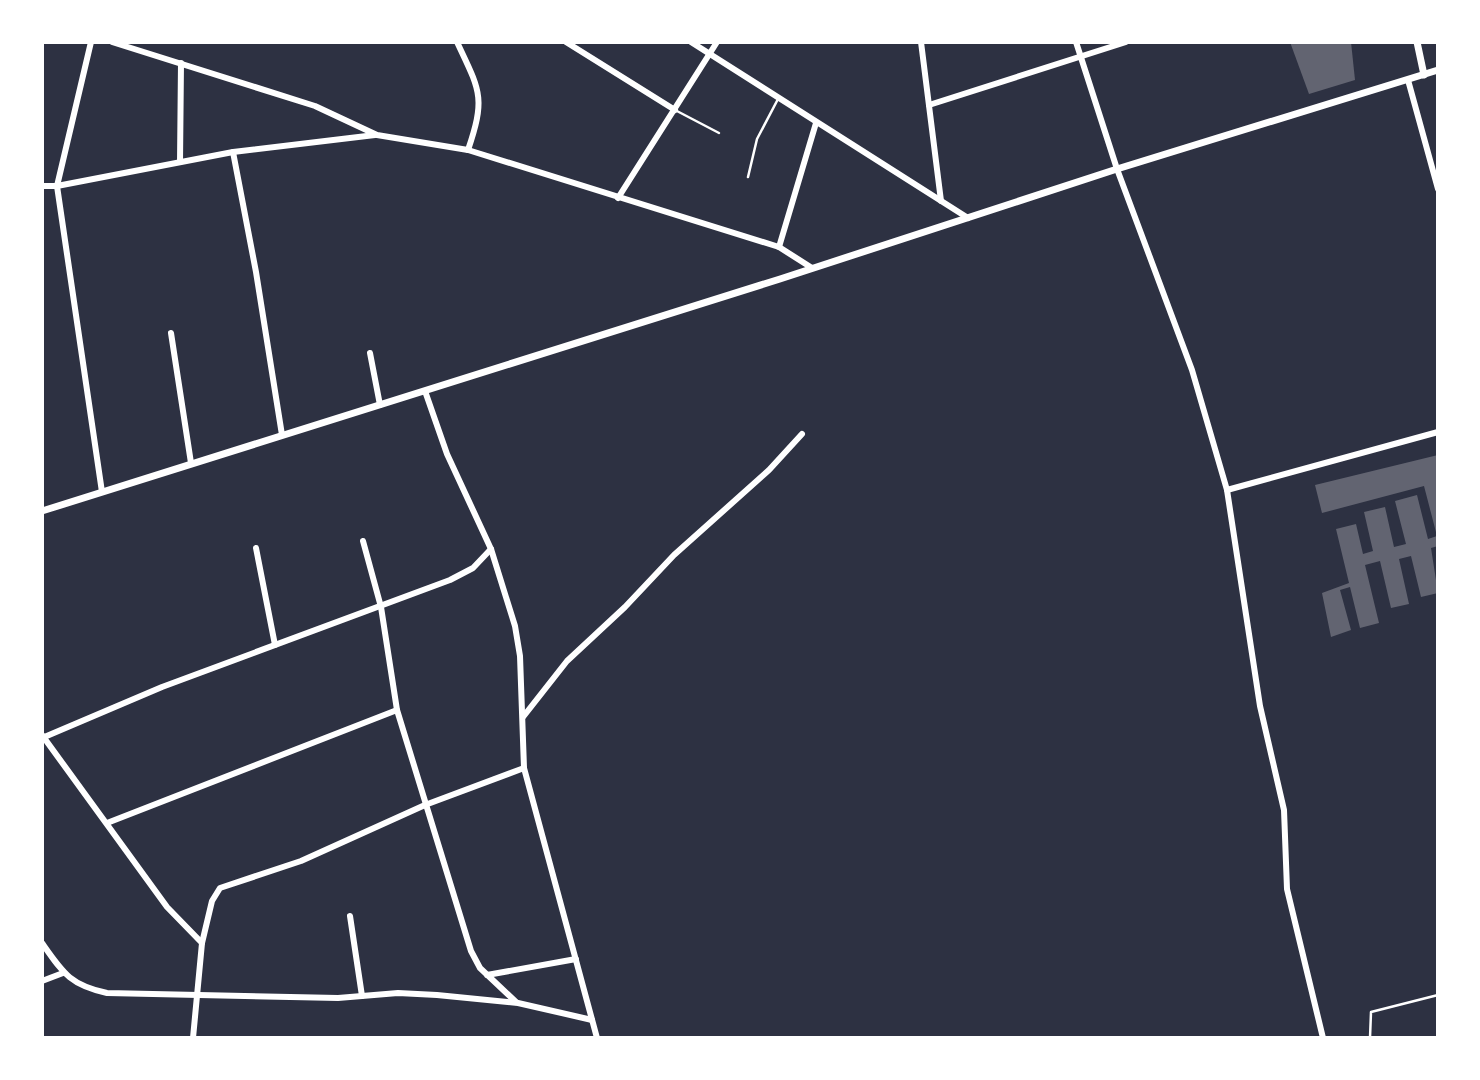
<svg xmlns="http://www.w3.org/2000/svg" width="1480" height="1080" font-family="'Nunito Sans',sans-serif">
<style>
.building{fill:#626471}
.lines{fill:none;stroke-linecap:round;stroke-linejoin:round}
.path{stroke:#fff;stroke-width:2.5}
.service{stroke:#fff;stroke-width:2.5}
.minor{stroke:#fff;stroke-width:6}
.tertiary{stroke:#fff;stroke-width:7}
</style>
<rect width="100%" height="100%" fill="#2d3142"/>
<g class="building">
<path d="M 1290,42 L 1351,42 L 1355,80 L 1309,94 Z"/>
<path d="M 1438,455 L 1438,546 L 1431,548 L 1438,593 L 1421,597 L 1411,556 L 1399,559 L 1409,604 L 1391,608 L 1380,561 L 1365,565 L 1379,623 L 1360,628 L 1350,587 L 1340,590 L 1351,630 L 1331,637 L 1322,593 L 1349,583 L 1336,529 L 1356,524 L 1363,554 L 1373,551 L 1364,512 L 1385,507 L 1394,547 L 1406,544 L 1395,501 L 1417,495 L 1428,539 L 1437,536 L 1424,486 L 1322,513 L 1315,485 Z"/>
</g>
<g class="lines">
<path class="path" d="M 1370,1038 L 1371,1012 L 1438,995"/>
<g class="service">
<path d="M 675,110 L 719,133"/>
<path d="M 748,177 L 757,139 L 778,99"/>
</g>
<g class="minor">
<path d="M 91,42 L 57,186 L 102,492"/>
<path d="M 112,42 L 315,106 L 377,135 L 468,150 L 779,247 L 812,268"/>
<path d="M 457,42 C 480,91 486,97 468,150"/>
<path d="M 566,42 L 675,110"/>
<path d="M 691,42 L 968,218"/>
<path d="M 921,42 L 941,201"/>
<path d="M 1076,42 L 1117,169 L 1192,370 L 1227,490 L 1260,706 L 1284,810 L 1287,889 L 1323,1038"/>
<path d="M 1408,80 L 1438,189"/>
<path d="M 929,105 L 1126,42"/>
<path d="M 233,152 L 256,272 L 282,435"/>
<path d="M 180,162 L 181,63"/>
<path d="M 42,186 L 57,186 L 233,152 L 375,135"/>
<path d="M 618,198 L 717,42"/>
<path d="M 779,247 L 816,123"/>
<path d="M 171,333 L 191,463"/>
<path d="M 370,353 L 380,405"/>
<path d="M 425,391 L 447,454 L 491,549 L 515,626 L 520,656 L 524,768 L 597,1038"/>
<path d="M 1227,490 L 1438,432"/>
<path d="M 363,541 L 381,607 L 397,710 L 471,951 L 480,968 L 516,1002"/>
<path d="M 256,548 L 275,645"/>
<path d="M 523,717 L 567,661 L 625,607 L 674,555 L 769,470 L 802,434"/>
<path d="M 42,735 L 167,907 L 202,943 L 193,1038"/>
<path d="M 42,738 L 162,687 L 450,580 L 473,568 L 491,549"/>
<path d="M 107,823 L 397,710"/>
<path d="M 350,916 L 362,996"/>
<path d="M 42,943 C 63,973 70,985 107,993 L 338,998 L 398,993 L 437,995 L 518,1003 L 592,1020"/>
<path d="M 202,943 L 212,901 L 220,888 L 301,861 L 425,805 L 524,768"/>
<path d="M 487,975 L 576,959"/>
<path d="M 42,981 L 63,973"/>
</g>
<g class="tertiary">
<path d="M 1417,42 L 1424,75"/>
<path d="M 42,511 L 780,279 L 1117,169 L 1438,70"/>
</g>
</g>
<rect width="1480" height="1080" fill="none" stroke="#ffffff" stroke-width="88"/>
</svg>
